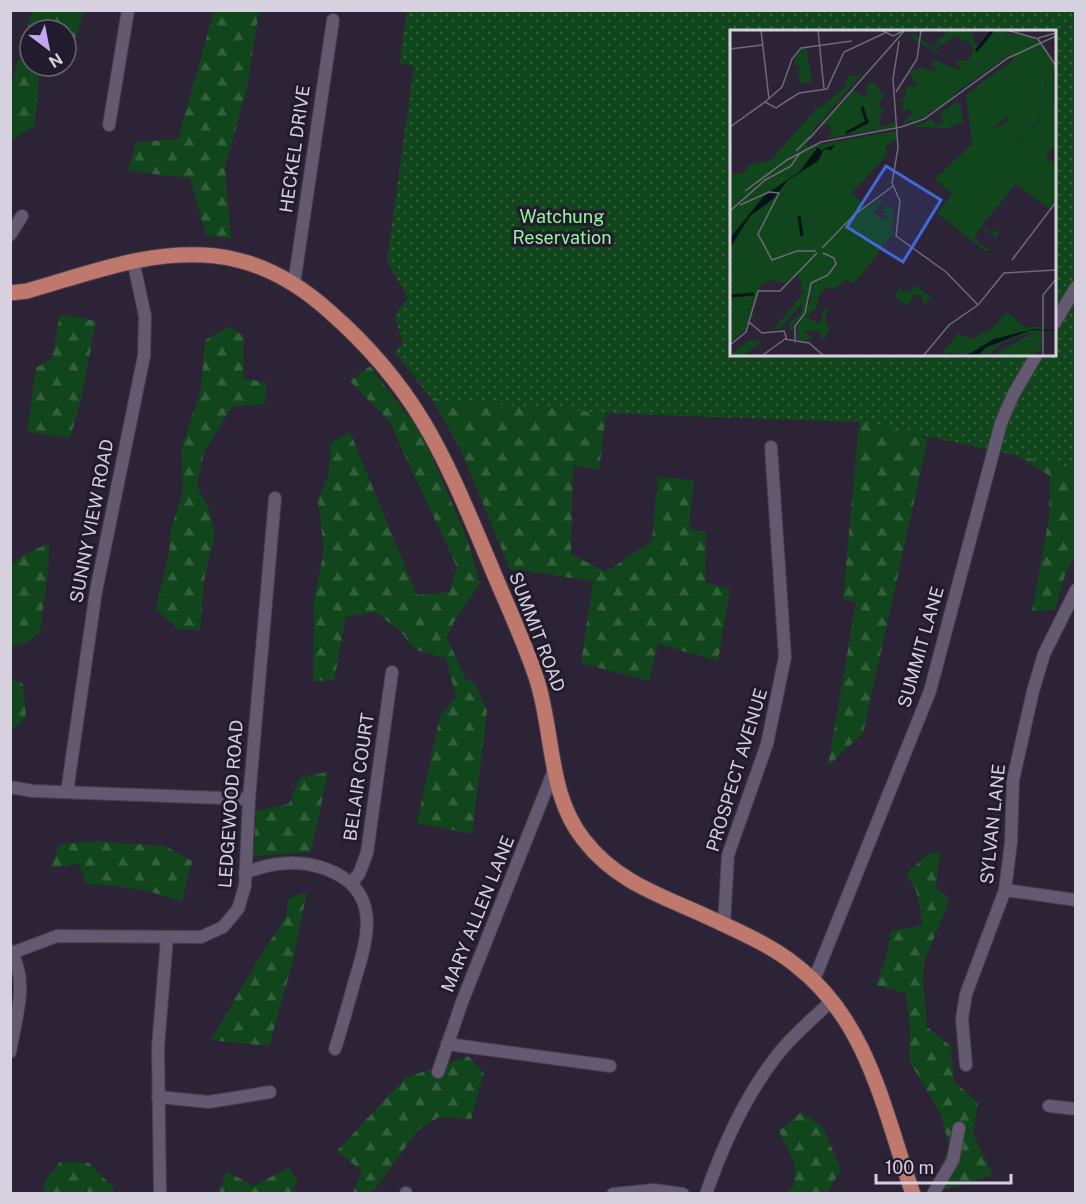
<svg xmlns="http://www.w3.org/2000/svg" width="1086" height="1204" font-family="'Public Sans',sans-serif">
<style>
.forest{fill:url(#forest-firs)}
.park{fill:url(#park-dots);fill-rule:evenodd}
.lines{fill:none;stroke-linecap:round;stroke-linejoin:round}
.minor-casing{stroke:#473f50;stroke-width:14}
.major-casing{stroke:#473f50;stroke-width:17}
.minor{stroke:#635970;stroke-width:12}
.major{stroke:#be786c;stroke-width:15}
.labels{text-anchor:middle;stroke-width:6;stroke-linejoin:round;paint-order:stroke}
.street-label{font-size:18px;fill:#d7d1df;stroke:#221a2d}
.park-label{font-size:18px;fill:#97f4a0;stroke:#221a2d}
.inset-river{fill:none;stroke:#07131a;stroke-width:3}
.inset-road{fill:none;stroke:#70697a;stroke-width:1.5}
.view{fill:#4268d9;fill-opacity:0.15;stroke:#4268d9;stroke-width:3}
.inset-edge{fill:none;stroke:#d7d1df;stroke-width:3}
</style>
<defs>
<pattern id="forest-firs" width="22" height="20" patternUnits="userSpaceOnUse" patternTransform="scale(1.5)"><rect width="22" height="20" fill="#11451b"/><path d="M5 1l3.5 6h-7zM16 11l3.5 6h-7z" fill="#335f3c"/></pattern>
<pattern id="park-dots" width="8" height="8" patternUnits="userSpaceOnUse" patternTransform="scale(1.5)"><rect width="8" height="8" fill="#11451b"/><path d="M2 2h.1M6 6h.1" fill="none" stroke="#335f3c" stroke-width="1.8" stroke-linecap="round"/></pattern>
</defs>
<rect width="100%" height="100%" fill="#2c2337"/>
<g class="forest">
<path d="M 32,11 L 84,11 L 72,49 L 66,50 L 66,30 L 30,30 L 30,66 L 40,66 L 35,126 L 11,140 L 11,84 Z"/>
<path d="M 214,11 L 259,11 L 247,87 L 225,168 L 231,239 L 206,235 L 190,178 L 128,171 L 136,142 L 178,139 Z"/>
<path d="M 407,11 L 1075,11 L 1054,32 L 732,32 L 732,354 L 928,438 L 863,733 L 828,766 L 856,602 L 843,599 L 859,422 L 606,413 L 599,470 L 573,465 L 571,554 L 606,572 L 652,541 L 658,477 L 694,480 L 689,529 L 706,532 L 705,582 L 730,589 L 718,661 L 658,644 L 649,681 L 581,663 L 593,581 L 510,569 L 461,451 L 432,399 L 394,351 L 403,344 L 395,315 L 408,298 L 387,261 L 414,66 L 400,63 Z"/>
<path d="M 60,314 L 96,321 L 81,400 L 70,438 L 27,432 L 36,368 L 52,358 Z"/>
<path d="M 1075,324 L 1075,556 L 1066,572 L 1055,610 L 1032,611 L 1049,518 L 1050,476 L 1016,455 L 1026,418 Z"/>
<path d="M 230,326 L 244,337 L 243,378 L 267,383 L 265,404 L 231,407 L 204,453 L 197,486 L 209,509 L 215,534 L 205,574 L 200,630 L 179,630 L 156,609 L 169,552 L 171,529 L 183,491 L 181,450 L 201,389 L 205,340 Z"/>
<path d="M 370,366 L 422,434 L 467,538 L 480,583 L 454,622 L 447,638 L 466,680 L 474,682 L 487,711 L 472,834 L 417,823 L 440,716 L 456,697 L 446,658 L 416,650 L 399,630 L 375,612 L 346,617 L 334,680 L 313,681 L 314,599 L 324,550 L 318,500 L 328,476 L 331,443 L 350,432 L 417,595 L 449,592 L 457,567 L 389,421 L 350,381 Z"/>
<path d="M 49,543 L 48,571 L 40,632 L 28,642 L 11,647 L 11,565 L 20,557 Z"/>
<path d="M 11,678 L 23,684 L 26,717 L 13,729 L 10,728 Z"/>
<path d="M 328,772 L 311,852 L 254,856 L 256,811 L 289,804 L 300,777 Z"/>
<path d="M 88,841 L 165,846 L 192,861 L 182,902 C 150,889 120,886 86,884 L 79,864 L 51,868 L 59,845 Z"/>
<path d="M 940,851 L 936,888 L 950,900 L 925,959 L 923,978 L 927,1027 L 951,1046 L 954,1081 L 978,1103 L 973,1134 L 993,1175 L 933,1193 L 949,1147 L 941,1115 L 909,1060 L 910,1028 L 906,993 L 876,985 L 887,954 L 891,931 L 923,925 L 916,890 L 906,874 L 928,854 Z"/>
<path d="M 307,891 L 293,961 L 269,1046 L 211,1040 L 257,961 L 286,917 L 288,899 Z"/>
<path d="M 468,1056 L 484,1073 L 471,1119 L 439,1117 L 418,1130 L 372,1193 L 353,1193 L 362,1171 L 337,1151 L 405,1078 Z"/>
<path d="M 801,1112 L 823,1127 L 841,1170 L 827,1193 L 786,1193 L 794,1186 L 795,1164 L 779,1131 Z"/>
<path d="M 60,1162 L 89,1163 L 113,1187 L 113,1193 L 42,1193 L 46,1179 Z"/>
<path d="M 289,1167 L 297,1181 L 292,1193 L 219,1193 L 226,1171 L 254,1186 Z"/>
</g>
<path class="park" d="M 407,11 L 1075,11 L 1075,468 L 859,422 L 606,413 L 432,399 L 394,351 L 403,344 L 395,315 L 408,298 L 387,261 L 414,66 L 400,63 ZM 732,32 L 1054,32 L 1054,354 L 732,354 Z"/>
<g class="lines">
<g class="minor-casing">
<g id="minor">
<path d="M 109,125 L 128,10"/>
<path d="M 10,235 L 22,216"/>
<path d="M 294,284 L 333,20"/>
<path d="M 1054,324 L 1076,287"/>
<path d="M 10,787 L 33,791 L 249,799"/>
<path d="M 67,792 L 96,591 L 144,356 L 145,316 L 133,260"/>
<path d="M 245,873 C 272,862 299,859 326,869 C 383,890 368,938 354,983 C 348,1005 342,1027 335,1049"/>
<path d="M 351,883 L 359,874 L 367,853 L 392,672"/>
<path d="M 1005,890 L 1076,900"/>
<path d="M 724,924 L 728,855 L 767,744 L 785,657 L 771,447"/>
<path d="M 10,951 C 30,979 15,1021 10,1052"/>
<path d="M 12,953 L 57,936 L 201,937 L 223,927 L 238,909 L 245,886 L 249,799 L 275,498"/>
<path d="M 814,980 L 930,691 L 1001,423 L 1013,395 L 1037,354"/>
<path d="M 447,1044 L 610,1066"/>
<path d="M 966,1065 L 962,1019 L 966,994 L 1005,890 L 1011,842 L 1013,780 L 1033,691 L 1044,654 L 1076,590"/>
<path d="M 438,1072 L 462,1002 L 554,770"/>
<path d="M 158,1097 L 209,1102 L 270,1092"/>
<path d="M 1049,1106 L 1076,1109"/>
<path d="M 406,1193 L 406,1194"/>
<path d="M 160,1194 L 158,1047 L 167,938"/>
<path d="M 613,1194 L 654,1190 L 683,1194"/>
<path d="M 706,1194 C 724,1142 748,1090 783,1048 C 798,1031 816,1015 833,1000"/>
<path d="M 933,1194 L 953,1160 L 959,1128"/>
</g>
</g>
<g class="major-casing">
<path id="major" d="M 10,293 L 27,291 C 91,273 149,249 216,256 C 260,261 298,283 330,312 C 419,390 445,458 490,564 C 505,601 523,638 536,677 C 554,730 547,794 584,840 C 617,883 663,896 710,918 C 740,932 773,946 798,967 C 869,1023 884,1112 913,1194"/>
</g>
<use href="#minor" class="minor"/>
<use href="#major" class="major"/>
</g>
<g class="labels">
<g class="street-label">
<text transform="translate(295 149) rotate(-82)" y="6">HECKEL DRIVE</text>
<text transform="translate(92 521) rotate(-79)" y="6">SUNNY VIEW ROAD</text>
<text transform="translate(537 632) rotate(69)" y="6">SUMMIT ROAD</text>
<text transform="translate(921 647) rotate(-74)" y="6">SUMMIT LANE</text>
<text transform="translate(737 770) rotate(-73)" y="6">PROSPECT AVENUE</text>
<text transform="translate(359 777) rotate(-82)" y="6">BELAIR COURT</text>
<text transform="translate(231 804) rotate(-86)" y="6">LEDGEWOOD ROAD</text>
<text transform="translate(993 824) rotate(-84)" y="6">SYLVAN LANE</text>
<text transform="translate(478 914) rotate(-68)" y="6">MARY ALLEN LANE</text>
</g>
<g class="park-label">
<text x="562" y="223">Watchung<tspan x="562" dy="21">Reservation</tspan></text>
</g>
</g>
<g transform="translate(730 30)">
<rect width="326" height="326" fill="#2c2337"/>
<path d="M 323,40 L 325,116 L 315,127 L 325,134 L 325,171 L 319,179 L 286,154 L 269,175 L 232,197 L 217,183 L 243,146 L 252,125 L 266,122 L 289,107 L 293,109 L 309,90 L 321,68 L 313,66 L 317,47 ZM 303,303 L 313,305 L 311,319 L 304,325 L 264,325 Z" fill="#11451b"/>
<path d="M 178,0 L 204,19 L 208,10 L 220,0 L 245,3 L 242,8 L 247,15 L 254,16 L 274,0 L 217,74 L 173,94 L 182,83 L 179,79 L 172,82 L 177,55 L 184,57 L 194,46 L 204,51 L 207,45 L 199,39 L 209,42 L 202,34 L 205,30 L 228,40 L 232,36 L 226,35 L 227,30 L 238,31 L 243,22 L 241,14 L 226,6 L 205,19 L 217,28 L 184,10 ZM 314,16 L 326,38 L 316,50 L 313,66 L 321,68 L 316,78 L 294,108 L 289,107 L 266,122 L 252,125 L 243,146 L 217,183 L 232,197 L 250,180 L 269,175 L 252,195 L 262,203 L 270,199 L 266,208 L 251,197 L 244,208 L 260,221 L 255,221 L 207,183 L 222,164 L 205,149 L 243,113 L 237,64 L 261,45 L 266,98 L 277,91 ZM 142,51 L 154,65 L 148,76 L 153,80 L 149,94 L 153,97 L 165,92 L 166,97 L 99,108 L 102,99 L 97,93 L 93,99 L 92,93 L 123,60 L 135,67 L 138,64 L 135,59 ZM 226,72 L 231,76 L 233,92 L 218,98 L 184,97 L 202,89 L 206,95 L 214,92 L 210,83 ZM 155,166 L 143,183 L 155,191 L 161,185 L 153,185 L 154,179 L 157,175 L 164,180 L 161,206 L 124,253 L 115,250 L 105,259 L 96,258 L 90,263 L 86,278 L 77,287 L 89,294 L 95,277 L 98,277 L 95,292 L 100,299 L 93,311 L 88,300 L 73,302 L 83,308 L 67,312 L 67,293 L 81,268 L 82,256 L 137,178 ZM 68,245 L 85,249 L 74,282 L 65,292 L 62,304 L 59,293 L 73,280 L 71,274 L 50,299 L 44,299 L 75,261 ZM 20,309 L 24,312 L 34,309 L 15,325 L 1,325 Z" fill="#11451b"/>
<path d="M 261,0 L 302,7 L 316,19 L 294,74 L 242,113 L 236,65 L 283,30 L 281,24 L 215,70 L 199,71 L 193,75 L 199,85 L 182,92 L 182,77 L 167,70 L 179,69 L 179,59 L 210,57 L 211,39 L 225,43 L 246,31 ZM 76,16 L 82,52 L 71,54 L 67,42 L 71,35 L 64,35 L 66,25 ZM 151,22 L 84,99 L 76,117 L 166,101 L 167,109 L 156,116 L 157,125 L 122,163 L 164,202 L 131,245 L 96,257 L 87,269 L 71,260 L 72,251 L 66,243 L 55,254 L 44,250 L 32,254 L 15,300 L 0,314 L 2,144 L 14,143 L 19,135 L 41,130 L 85,80 L 84,73 L 86,78 L 91,77 L 113,59 L 119,45 L 129,46 ZM 193,37 L 207,45 L 206,50 L 196,51 L 194,46 L 190,53 L 182,50 L 180,42 ZM 185,255 L 201,267 L 194,276 L 191,265 L 183,265 L 178,276 L 164,267 L 169,259 L 180,262 ZM 277,282 L 296,298 L 313,296 L 312,304 L 298,303 L 272,313 L 258,325 L 211,323 L 226,307 L 225,302 L 241,309 L 264,297 Z" fill="#11451b"/>
<path d="M 105,115 L 101,120 L 94,119 L 88,131 L 58,150 L 43,169 L 20,186 L 0,218 L 1,207 L 34,166 L 70,141 L 88,117 L 91,121 L 95,118 ZM 303,299 L 307,299 L 319,300 L 322,300 L 325,301 L 301,300 L 255,318 L 250,324 L 237,325 L 264,309 Z" fill="#07131a"/>
<path class="inset-river" d="M 246,21 L 263,0M 116,103 L 137,92 L 132,77M 69,186 L 72,206M 0,266 L 24,264"/>
<path class="inset-road" d="M 31,0 L 39,69M 88,0 L 94,59M 277,0 L 308,9 L 326,36M 153,1 L 163,6 L 173,1M 308,8 L 326,3M 169,11 L 163,49 L 168,118 L 162,153 L 170,171 L 166,206 L 216,242 L 248,275M 0,19 L 32,15M 166,62 L 187,29 L 191,0M 35,72 L 52,57 L 62,29 L 71,18 L 122,11M 0,97 L 35,72 L 46,78 L 69,63 L 97,59 L 114,22 L 155,3M 79,109 L 175,0M 66,121 L 80,107M 15,161 L 57,130 L 91,112 L 171,97 L 194,89 L 278,28 L 326,6M 10,175 L 39,162 L 49,163 L 28,204 L 42,230 L 67,221 L 86,221M 0,181 L 35,150 L 61,136 L 70,123M 92,218 L 123,186 L 163,156M 282,230 L 326,172M 19,292 L 32,303 L 54,301 L 57,310M 65,313 L 65,296 L 75,283 L 81,253 L 98,245 L 106,234 L 104,228 L 93,223M 0,315 L 16,302 L 28,261 L 50,261 L 87,223M 33,325 L 55,309 L 79,313 L 93,325M 194,325 L 219,295 L 248,275 L 274,243 L 326,240M 313,325 L 313,265 L 326,249"/>
<path class="view" d="M 156,136 L 211,170 L 173,232 L 117,197 Z"/>
<rect width="326" height="326" class="inset-edge"/>
</g>
<rect width="1086" height="1204" fill="none" stroke="#d7d1df" stroke-width="24"/>
<g transform="translate(48 48) rotate(148)"><circle r="28" fill="#221a2d" stroke="#6a6374" stroke-width="1.5"/>
<path d="M0-4.5L10 22L0 15L-10 22Z" fill="#c2a7f2"/>
<text y="-9" font-size="16" font-weight="bold" text-anchor="middle" fill="#d7d1df">N</text>
</g>
<path d="M876 1174v9h135v-9" fill="none" stroke="#d7d1df" stroke-width="3"/>
<text x="885" y="1174" font-size="18" fill="#d7d1df" stroke="#221a2d" stroke-width="4.5" paint-order="stroke">100 m</text>
</svg>
